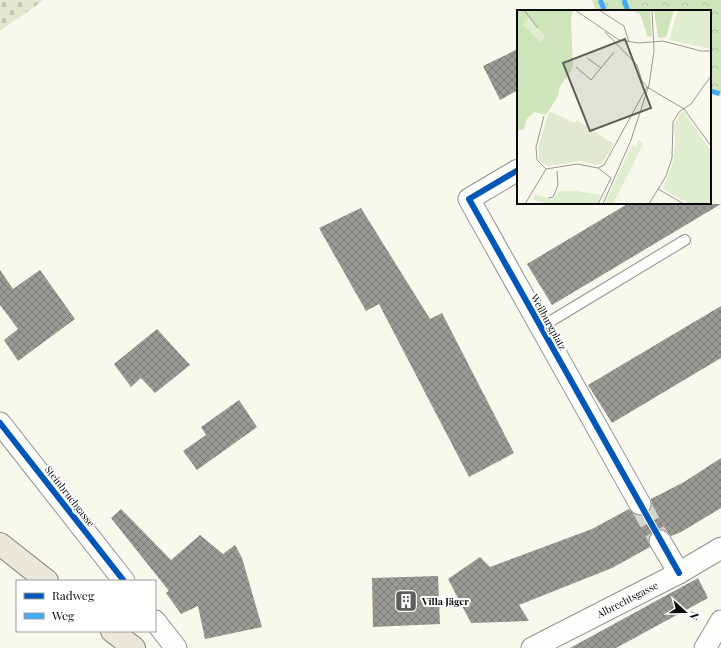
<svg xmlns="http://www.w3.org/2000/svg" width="721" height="648" font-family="'Playfair Display',serif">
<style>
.forest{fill:url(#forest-crowns)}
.cemetery{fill:url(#cemetery-stones)}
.building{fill:url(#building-cross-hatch)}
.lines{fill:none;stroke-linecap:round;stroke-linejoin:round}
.street-tunnel{stroke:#d5d4cb;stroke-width:21;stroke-dasharray:21 10;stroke-linecap:butt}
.lane-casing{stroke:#92918c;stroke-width:12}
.street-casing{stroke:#92918c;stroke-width:23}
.primary-casing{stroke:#7f7e7a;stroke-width:24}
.lane{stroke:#fefefc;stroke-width:10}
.street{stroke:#fefefc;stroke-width:21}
.primary{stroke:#eae8d8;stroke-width:22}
.quiet{stroke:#3fa9f5;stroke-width:5;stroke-dasharray:10 5;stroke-linecap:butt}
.cycleway-casing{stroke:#fff;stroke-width:8}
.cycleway{stroke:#0057b8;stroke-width:6}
.labels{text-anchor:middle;stroke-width:4;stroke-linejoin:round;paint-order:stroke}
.street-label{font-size:10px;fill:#0a0a0a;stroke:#fff}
.poi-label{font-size:10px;font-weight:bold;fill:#0a0a0a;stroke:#fff;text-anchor:start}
.inset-road{fill:none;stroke:#999992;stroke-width:1}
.view{fill:#5e5d59;fill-opacity:0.15;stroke:#5e5d59;stroke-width:2}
.inset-edge{fill:none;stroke:#0a0a0a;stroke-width:2}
</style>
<defs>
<pattern id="forest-crowns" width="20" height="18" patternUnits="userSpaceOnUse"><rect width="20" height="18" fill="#cee5bc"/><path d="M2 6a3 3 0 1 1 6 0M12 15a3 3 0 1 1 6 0" fill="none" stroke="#b0c3a0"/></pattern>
<pattern id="cemetery-stones" width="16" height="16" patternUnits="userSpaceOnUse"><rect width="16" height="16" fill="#e2e9d2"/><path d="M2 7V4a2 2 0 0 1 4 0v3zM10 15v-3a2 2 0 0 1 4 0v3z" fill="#c1c6b3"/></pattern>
<pattern id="building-cross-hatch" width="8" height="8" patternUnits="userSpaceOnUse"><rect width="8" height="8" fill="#9b9994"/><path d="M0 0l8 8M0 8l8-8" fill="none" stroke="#7d7b77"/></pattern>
</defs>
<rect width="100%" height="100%" fill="#f9f8ed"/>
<path class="forest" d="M 592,0 L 721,0 L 721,95 L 710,91 L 710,11 L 596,11 Z"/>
<path class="cemetery" d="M 0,0 L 44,0 L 0,31 Z"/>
<g class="building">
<path d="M 518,49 L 518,90 L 500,100 L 483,66 Z"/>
<path d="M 629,203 L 721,204 L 552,305 L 527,264 Z"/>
<path d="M 361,208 L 430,319 L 442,313 L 514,453 L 469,477 L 379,304 L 366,311 L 319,228 Z"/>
<path d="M 0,270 L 13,289 L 40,270 L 75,319 L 18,361 L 4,340 L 18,329 L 0,305 Z"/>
<path d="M 721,306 L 721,358 L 612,423 L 588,385 Z"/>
<path d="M 157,329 L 190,365 L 155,393 L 141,378 L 131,387 L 114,364 Z"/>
<path d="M 239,400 L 257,427 L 197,470 L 183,451 L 206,435 L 201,427 Z"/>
<path d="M 721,458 L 721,508 L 681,532 L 671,536 L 666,530 L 660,529 L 654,531 L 649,535 L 648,541 L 650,547 L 612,568 L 519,605 L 529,621 L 471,623 L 448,579 L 480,557 L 490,567 L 592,529 L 629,509 L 634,514 L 640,516 L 646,515 L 650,510 L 652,505 L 651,499 L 684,482 Z"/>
<path d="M 121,509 L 171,560 L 200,535 L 223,554 L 235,545 L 242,558 L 262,627 L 205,639 L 198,606 L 181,614 L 166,593 L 169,591 L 111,518 Z"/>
<path d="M 438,576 L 440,624 L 373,627 L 372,578 Z"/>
<path d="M 698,578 L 708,598 L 616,648 L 570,648 Z"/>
</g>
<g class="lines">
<path class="street-tunnel" d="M 640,504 L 660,541"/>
<g class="lane-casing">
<path id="lane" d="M 541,327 L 685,240"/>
</g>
<g class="street-casing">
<g id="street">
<path d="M 518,170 L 469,199 L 640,504"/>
<path d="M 0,423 L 124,581"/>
<path d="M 660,541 L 679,573"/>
<path d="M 155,621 L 176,648"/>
<path id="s1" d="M 532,648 L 679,573 L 721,548"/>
<path d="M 705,648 L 721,621"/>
</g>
</g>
<g class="primary-casing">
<g id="primary">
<path d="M 0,544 L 47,581"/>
<path d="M 112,631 L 134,648"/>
</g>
</g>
<use href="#lane" class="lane"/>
<use href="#street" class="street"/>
<use href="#primary" class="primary"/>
<g class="quiet">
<path d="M 600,0 L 605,11"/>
<path d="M 624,0 L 628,11"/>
<path d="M 710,91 L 721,94"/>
</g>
<g class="cycleway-casing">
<g id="cycleway">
<path d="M 518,170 L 469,199 L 679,573"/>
<path d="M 0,423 L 124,581"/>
</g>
</g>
<use href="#cycleway" class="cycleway"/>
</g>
<defs>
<g id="building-square" transform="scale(1.15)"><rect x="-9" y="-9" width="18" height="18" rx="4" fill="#5e5d59" stroke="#fff"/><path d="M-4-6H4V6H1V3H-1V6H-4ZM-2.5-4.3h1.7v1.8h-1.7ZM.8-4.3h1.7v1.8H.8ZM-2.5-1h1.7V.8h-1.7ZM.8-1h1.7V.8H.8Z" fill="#fff"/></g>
</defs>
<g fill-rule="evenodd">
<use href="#building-square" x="406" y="601"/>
</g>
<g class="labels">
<g class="street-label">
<text transform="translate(549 322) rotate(61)" y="4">Weilburgplatz</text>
<text transform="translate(70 496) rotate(52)" y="4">Steinbruchgasse</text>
<text dy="4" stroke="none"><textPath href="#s1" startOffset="107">Albrechtsgasse</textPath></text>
</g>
<g class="poi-label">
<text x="422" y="605">Villa Jäger</text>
</g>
</g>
<g transform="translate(517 10)">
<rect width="194" height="194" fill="#f9f8ed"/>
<path d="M 13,7 L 28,25 L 23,32 L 6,14 ZM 121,130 L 126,134 L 113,161 L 96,194 L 88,194 L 115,135 L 119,137 ZM 41,181 L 60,181 L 84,185 L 80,194 L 29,194 L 16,189 L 18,184 L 35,190 Z" fill="#dfeece"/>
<path d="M 0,0 L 56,1 L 54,7 L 56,56 L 53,63 L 43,76 L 41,86 L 29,105 L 17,102 L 10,109 L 7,119 L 0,121 ZM 13,7 L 28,26 L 23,32 L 6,14 ZM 113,0 L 133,0 L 135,26 L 131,27 L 123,4 ZM 137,0 L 157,0 L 149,27 L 141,28 Z" fill="#cee5bc" fill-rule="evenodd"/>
<path d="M 32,101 L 58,113 L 60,110 L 97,134 L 85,153 L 79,155 L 65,151 L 31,156 L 26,154 L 22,150 L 21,138 Z" fill="#e2e9d2"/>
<path d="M 161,0 L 194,0 L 194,39 L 152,30 ZM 164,102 L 167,102 L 194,141 L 194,187 L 190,194 L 172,194 L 146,179 L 157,149 L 157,138 L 160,137 L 158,136 L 157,114 Z" fill="#dfeece"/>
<path class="inset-road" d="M 7,0 L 21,18M 22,0 L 35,0M 58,0 L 102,30 L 122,33 L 146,31 L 184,41 L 194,41M 82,0 L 107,16 L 112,32M 88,22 L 120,55 L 125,71 L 130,77 L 167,99 L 194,136M 70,48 L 84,58M 59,57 L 74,70 L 97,42M 27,106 L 19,137 L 20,150 L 29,159M 81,158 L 94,168 L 81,194M 141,179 L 167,194M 31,188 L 36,187 L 41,175 L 40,161M 8,194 L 29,159 L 60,154 L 81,158 L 87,155 L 130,77M 86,194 L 114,130 L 132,75 L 137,41 L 135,0M 132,194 L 149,166 L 155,148 L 156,112 L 162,102 L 174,94 L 194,66"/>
<path class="view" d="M 108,29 L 134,98 L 73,121 L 46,53 Z"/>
<rect width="194" height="194" class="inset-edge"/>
</g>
<rect x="16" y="580" width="140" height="52" fill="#ffffff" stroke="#9d9d9d"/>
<rect x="24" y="593" width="20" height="6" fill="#0057b8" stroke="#9d9d9d"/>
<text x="52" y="600" font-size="12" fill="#0a0a0a">Radweg</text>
<rect x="24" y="613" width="20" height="6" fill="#3fa9f5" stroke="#9d9d9d"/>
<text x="52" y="620" font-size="12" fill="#0a0a0a">Weg</text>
<g transform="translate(685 612) rotate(111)" stroke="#ffffff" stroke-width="3" paint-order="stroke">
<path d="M0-3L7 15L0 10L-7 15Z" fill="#0a0a0a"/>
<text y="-6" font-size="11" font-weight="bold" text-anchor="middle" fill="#0a0a0a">N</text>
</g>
</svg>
